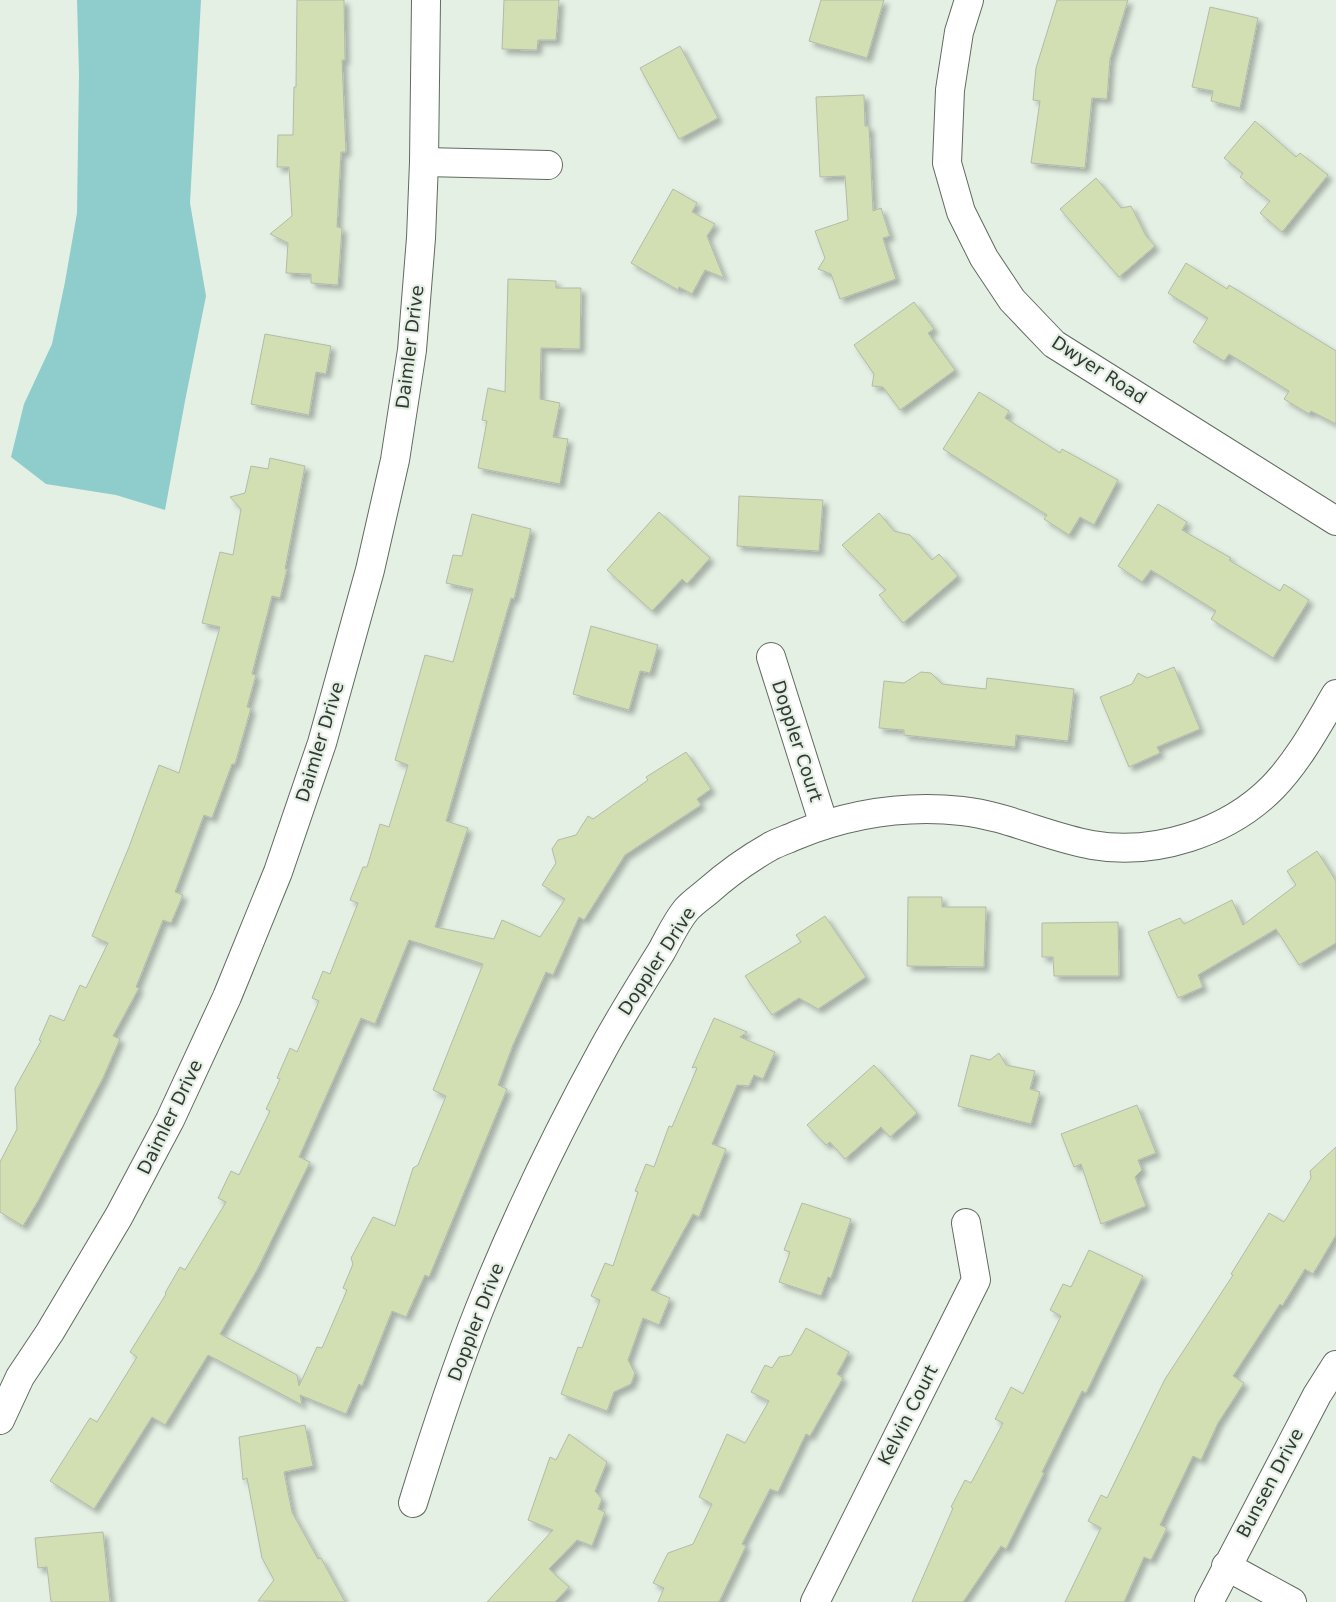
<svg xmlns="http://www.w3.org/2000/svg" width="1336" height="1602" font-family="'DejaVu Sans',sans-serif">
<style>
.water{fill:#8fcccc}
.building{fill:#d1dfb2;stroke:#b5b9ab;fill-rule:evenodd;filter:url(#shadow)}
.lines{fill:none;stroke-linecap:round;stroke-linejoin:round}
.minor-casing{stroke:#606a60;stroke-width:30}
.minor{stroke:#fff;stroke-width:28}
.labels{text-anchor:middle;stroke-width:4.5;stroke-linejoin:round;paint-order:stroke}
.street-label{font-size:18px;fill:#333833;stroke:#e4f0e4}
</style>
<defs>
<filter id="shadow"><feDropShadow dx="4.5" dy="4.5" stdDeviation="2.5" flood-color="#0004"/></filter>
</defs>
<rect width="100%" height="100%" fill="#e4f0e4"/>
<path class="water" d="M 77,0 L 201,0 L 190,203 L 206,296 L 185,401 L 165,510 L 116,495 L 46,484 L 11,457 L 24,404 L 52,344 L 65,282 L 77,213 L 79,74 Z"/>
<g class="building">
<path d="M 297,0 L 344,0 L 345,60 L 342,60 L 346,152 L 341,152 L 337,227 L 342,228 L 338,285 L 311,283 L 311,274 L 286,273 L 288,243 L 270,234 L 292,216 L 289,167 L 277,167 L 278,135 L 293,135 L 294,87 L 296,87 Z"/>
<path d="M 504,0 L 559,0 L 556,40 L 538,40 L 537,50 L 502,49 Z"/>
<path d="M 821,0 L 884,0 L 867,58 L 809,41 Z"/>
<path d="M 1057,0 L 1128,0 L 1110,59 L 1107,99 L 1092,98 L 1085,168 L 1031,163 L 1040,101 L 1033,100 L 1036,68 Z"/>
<path d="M 1210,7 L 1258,18 L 1240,108 L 1211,101 L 1213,91 L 1192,87 Z"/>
<path d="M 680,46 L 718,118 L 679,139 L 640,68 Z"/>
<path d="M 864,95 L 865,126 L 869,126 L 873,211 L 881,208 L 890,236 L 883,238 L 896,279 L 840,299 L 831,274 L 818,269 L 825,258 L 815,231 L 848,220 L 845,176 L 820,177 L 816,97 Z"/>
<path d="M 1255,121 L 1296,157 L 1300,153 L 1328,175 L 1282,232 L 1260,213 L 1270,201 L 1240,177 L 1243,173 L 1224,158 Z"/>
<path d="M 1096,178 L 1121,208 L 1131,206 L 1146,236 L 1155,246 L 1119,277 L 1060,209 Z"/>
<path d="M 673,189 L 697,203 L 692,212 L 715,224 L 707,236 L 724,278 L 705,270 L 692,294 L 679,287 L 678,290 L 631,263 Z"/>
<path d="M 1186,263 L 1227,289 L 1229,285 L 1336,351 L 1336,424 L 1311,411 L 1309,414 L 1284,399 L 1289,391 L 1229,354 L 1224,361 L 1193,342 L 1208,318 L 1168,293 Z"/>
<path d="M 508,279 L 556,281 L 556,288 L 581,288 L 580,349 L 541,348 L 540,399 L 560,403 L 553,437 L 568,439 L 560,484 L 478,468 L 487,421 L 482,420 L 488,388 L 505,392 Z"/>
<path d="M 914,302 L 934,329 L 928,333 L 955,370 L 900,410 L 883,387 L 872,386 L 874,374 L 854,345 Z"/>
<path d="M 265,334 L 331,346 L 326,374 L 316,372 L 309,415 L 251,404 Z"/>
<path d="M 979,392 L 1009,411 L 1005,418 L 1060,453 L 1062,449 L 1118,480 L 1094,525 L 1080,517 L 1069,535 L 1044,519 L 1047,515 L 943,449 Z"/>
<path d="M 270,458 L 305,466 L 285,569 L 287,569 L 280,598 L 272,596 L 252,674 L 256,675 L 247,707 L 251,708 L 235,764 L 232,764 L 212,818 L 204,815 L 175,892 L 183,895 L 171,923 L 163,920 L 136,987 L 139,988 L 113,1036 L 120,1039 L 103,1078 L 38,1201 L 23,1226 L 0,1212 L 0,1162 L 17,1129 L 15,1088 L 41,1041 L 39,1040 L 50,1015 L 64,1021 L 80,985 L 86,988 L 108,943 L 92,936 L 129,847 L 159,765 L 179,773 L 220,627 L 202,623 L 220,552 L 233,555 L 241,509 L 230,497 L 245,493 L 251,466 L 268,469 Z"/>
<path d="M 739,496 L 823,500 L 819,551 L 737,546 Z"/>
<path d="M 1158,504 L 1187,522 L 1182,530 L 1231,558 L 1229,560 L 1280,591 L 1284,584 L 1309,600 L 1273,658 L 1211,619 L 1216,611 L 1151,570 L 1142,582 L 1118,566 Z"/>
<path d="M 659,512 L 710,558 L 687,584 L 682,579 L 652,611 L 607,570 Z"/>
<path d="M 879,513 L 894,531 L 910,535 L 932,560 L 939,554 L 958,576 L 903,623 L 879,595 L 886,590 L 842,545 Z"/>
<path d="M 472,514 L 531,529 L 514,599 L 511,598 L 446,821 L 468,828 L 435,927 L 494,939 L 502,920 L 540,937 L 565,899 L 542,885 L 556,863 L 552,849 L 558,840 L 576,835 L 588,816 L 593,819 L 648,780 L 646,777 L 686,752 L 711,789 L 697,799 L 701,805 L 625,855 L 584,920 L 579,917 L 553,975 L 546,972 L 513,1045 L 498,1085 L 507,1089 L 429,1277 L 425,1275 L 406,1317 L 392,1311 L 362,1386 L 359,1384 L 346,1414 L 300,1395 L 302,1405 L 208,1355 L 165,1425 L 152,1417 L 94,1509 L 50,1481 L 90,1418 L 97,1422 L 137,1357 L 130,1352 L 166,1294 L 165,1293 L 180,1267 L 185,1270 L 226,1202 L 218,1198 L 231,1171 L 239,1175 L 270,1111 L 266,1109 L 280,1079 L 277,1078 L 290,1048 L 297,1052 L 319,1001 L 312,998 L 323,971 L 330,974 L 358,903 L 350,900 L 363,867 L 367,867 L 380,824 L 389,827 L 408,765 L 395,760 L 425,655 L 453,662 L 473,589 L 446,583 L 453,555 L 462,556 ZM 409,940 L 483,964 L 433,1090 L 446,1096 L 418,1165 L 413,1168 L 395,1226 L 373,1217 L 351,1258 L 353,1264 L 343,1288 L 347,1290 L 322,1348 L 317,1347 L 299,1386 L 297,1375 L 220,1334 L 257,1270 L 310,1162 L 299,1157 L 361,1018 L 375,1024 Z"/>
<path d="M 591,626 L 658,645 L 650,673 L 640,671 L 629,710 L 573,694 Z"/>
<path d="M 1174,667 L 1200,729 L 1157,747 L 1160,753 L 1129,767 L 1100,697 L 1132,684 L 1138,673 L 1147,678 Z"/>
<path d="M 921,672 L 931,673 L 942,684 L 986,689 L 987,678 L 1074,689 L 1068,741 L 1016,735 L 1015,747 L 904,735 L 904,730 L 879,728 L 884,681 L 904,683 Z"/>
<path d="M 1317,851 L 1336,881 L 1336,943 L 1299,965 L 1276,929 L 1198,975 L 1203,987 L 1178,998 L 1148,932 L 1180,918 L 1184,924 L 1232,900 L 1243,925 L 1296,885 L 1287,871 Z"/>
<path d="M 908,897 L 942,897 L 942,907 L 986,907 L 984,967 L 907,966 Z"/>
<path d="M 825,916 L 866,977 L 818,1009 L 799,998 L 772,1015 L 745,976 L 801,942 L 796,935 Z"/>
<path d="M 1118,922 L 1119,976 L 1054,976 L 1053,957 L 1042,957 L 1042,923 Z"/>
<path d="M 714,1018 L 747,1032 L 740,1037 L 775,1052 L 763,1079 L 754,1075 L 749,1086 L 737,1085 L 712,1144 L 726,1149 L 699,1217 L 693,1214 L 651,1290 L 670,1298 L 659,1325 L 643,1318 L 628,1360 L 635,1373 L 631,1384 L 614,1392 L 607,1411 L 561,1394 L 578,1347 L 582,1348 L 600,1300 L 591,1296 L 605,1263 L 613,1266 L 638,1192 L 635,1191 L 646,1164 L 654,1167 L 669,1126 L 672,1127 L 697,1068 L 695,1067 L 692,1068 Z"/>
<path d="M 999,1053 L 1006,1065 L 1035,1071 L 1030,1089 L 1040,1092 L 1031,1124 L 958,1106 L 971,1055 L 990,1060 Z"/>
<path d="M 874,1065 L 917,1113 L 890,1137 L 881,1127 L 845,1159 L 830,1142 L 826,1145 L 807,1125 Z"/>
<path d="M 1137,1105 L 1156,1153 L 1138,1160 L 1142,1170 L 1135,1177 L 1146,1206 L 1101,1224 L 1081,1164 L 1074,1167 L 1061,1134 Z"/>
<path d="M 1336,1147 L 1336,1235 L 1313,1274 L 1305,1269 L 1282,1306 L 1280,1304 L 1233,1376 L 1244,1383 L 1218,1423 L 1201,1460 L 1193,1456 L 1160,1525 L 1167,1528 L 1151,1560 L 1144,1557 L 1124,1602 L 1065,1602 L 1101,1528 L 1088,1521 L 1101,1495 L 1107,1498 L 1165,1379 L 1233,1275 L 1231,1274 L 1269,1213 L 1284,1222 L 1311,1178 L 1310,1171 Z"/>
<path d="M 802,1203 L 851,1219 L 831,1278 L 828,1277 L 821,1296 L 779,1282 L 790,1252 L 784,1250 Z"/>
<path d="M 1089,1250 L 1143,1276 L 1086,1393 L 1082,1391 L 1042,1472 L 1044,1473 L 1006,1549 L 1001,1546 L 963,1602 L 912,1602 L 953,1508 L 951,1507 L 965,1480 L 971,1483 L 1003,1423 L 995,1419 L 1011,1387 L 1023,1394 L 1061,1316 L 1050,1310 L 1063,1284 L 1071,1287 Z"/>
<path d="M 806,1328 L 849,1352 L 837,1374 L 843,1378 L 810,1436 L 806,1434 L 778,1492 L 770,1489 L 742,1544 L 746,1546 L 719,1602 L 658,1602 L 664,1588 L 653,1583 L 668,1553 L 693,1544 L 712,1504 L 699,1497 L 727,1434 L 745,1443 L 769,1401 L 751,1392 L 765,1365 L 772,1368 L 779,1357 L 791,1355 Z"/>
<path d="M 305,1425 L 313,1466 L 284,1472 L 292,1512 L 318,1559 L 321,1558 L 345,1602 L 258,1601 L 274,1580 L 262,1558 L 247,1478 L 243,1480 L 239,1437 Z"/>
<path d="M 569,1434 L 607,1462 L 595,1491 L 602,1499 L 598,1509 L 605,1512 L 592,1546 L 577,1540 L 549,1569 L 569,1587 L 555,1602 L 487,1602 L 553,1530 L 528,1520 L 550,1457 L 556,1460 Z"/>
<path d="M 103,1532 L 110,1602 L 51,1602 L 47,1567 L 38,1568 L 35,1538 Z"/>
</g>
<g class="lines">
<g class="minor-casing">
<g id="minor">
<path d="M 969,0 L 959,32 L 950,90 L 947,163 L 961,212 L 984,258 L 1012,300 L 1054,344 L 1336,521"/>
<path d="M 424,162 L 548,165"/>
<path d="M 771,657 L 824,825"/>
<path d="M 0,1420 L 20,1377 L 50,1332 L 119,1216 L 170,1120 L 227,997 L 278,872 L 322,743 L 370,570 L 395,460 L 412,350 L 421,238 L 424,162 L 426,0"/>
<path d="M 413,1503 C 433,1438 454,1373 479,1310 C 515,1220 557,1133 603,1049 C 621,1016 641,984 661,952 C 669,938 676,922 686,910 C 692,903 701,897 708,891 C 727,874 748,859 771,846 C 779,842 788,839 797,835 C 849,814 906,805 962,811 C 1007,816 1047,837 1092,845 C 1154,856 1228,833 1273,787 C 1299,760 1317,726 1336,694"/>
<path d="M 1226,1566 L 1292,1602"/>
<path d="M 815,1602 L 976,1280 L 966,1223"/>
<path d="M 1209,1602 L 1317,1395 L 1336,1365"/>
</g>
</g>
<use href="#minor" class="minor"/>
</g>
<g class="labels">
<g class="street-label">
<text transform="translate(410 347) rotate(-83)" y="6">Daimler Drive</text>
<text transform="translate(1099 370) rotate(33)" y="6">Dwyer Road</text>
<text transform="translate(797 741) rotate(72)" y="6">Doppler Court</text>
<text transform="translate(320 742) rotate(-73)" y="6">Daimler Drive</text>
<text transform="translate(657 961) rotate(-57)" y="6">Doppler Drive</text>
<text transform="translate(170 1117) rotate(-64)" y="6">Daimler Drive</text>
<text transform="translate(476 1322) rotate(-69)" y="6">Doppler Drive</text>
<text transform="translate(908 1415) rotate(-63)" y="6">Kelvin Court</text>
<text transform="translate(1270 1483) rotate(-62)" y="6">Bunsen Drive</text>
</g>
</g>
</svg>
